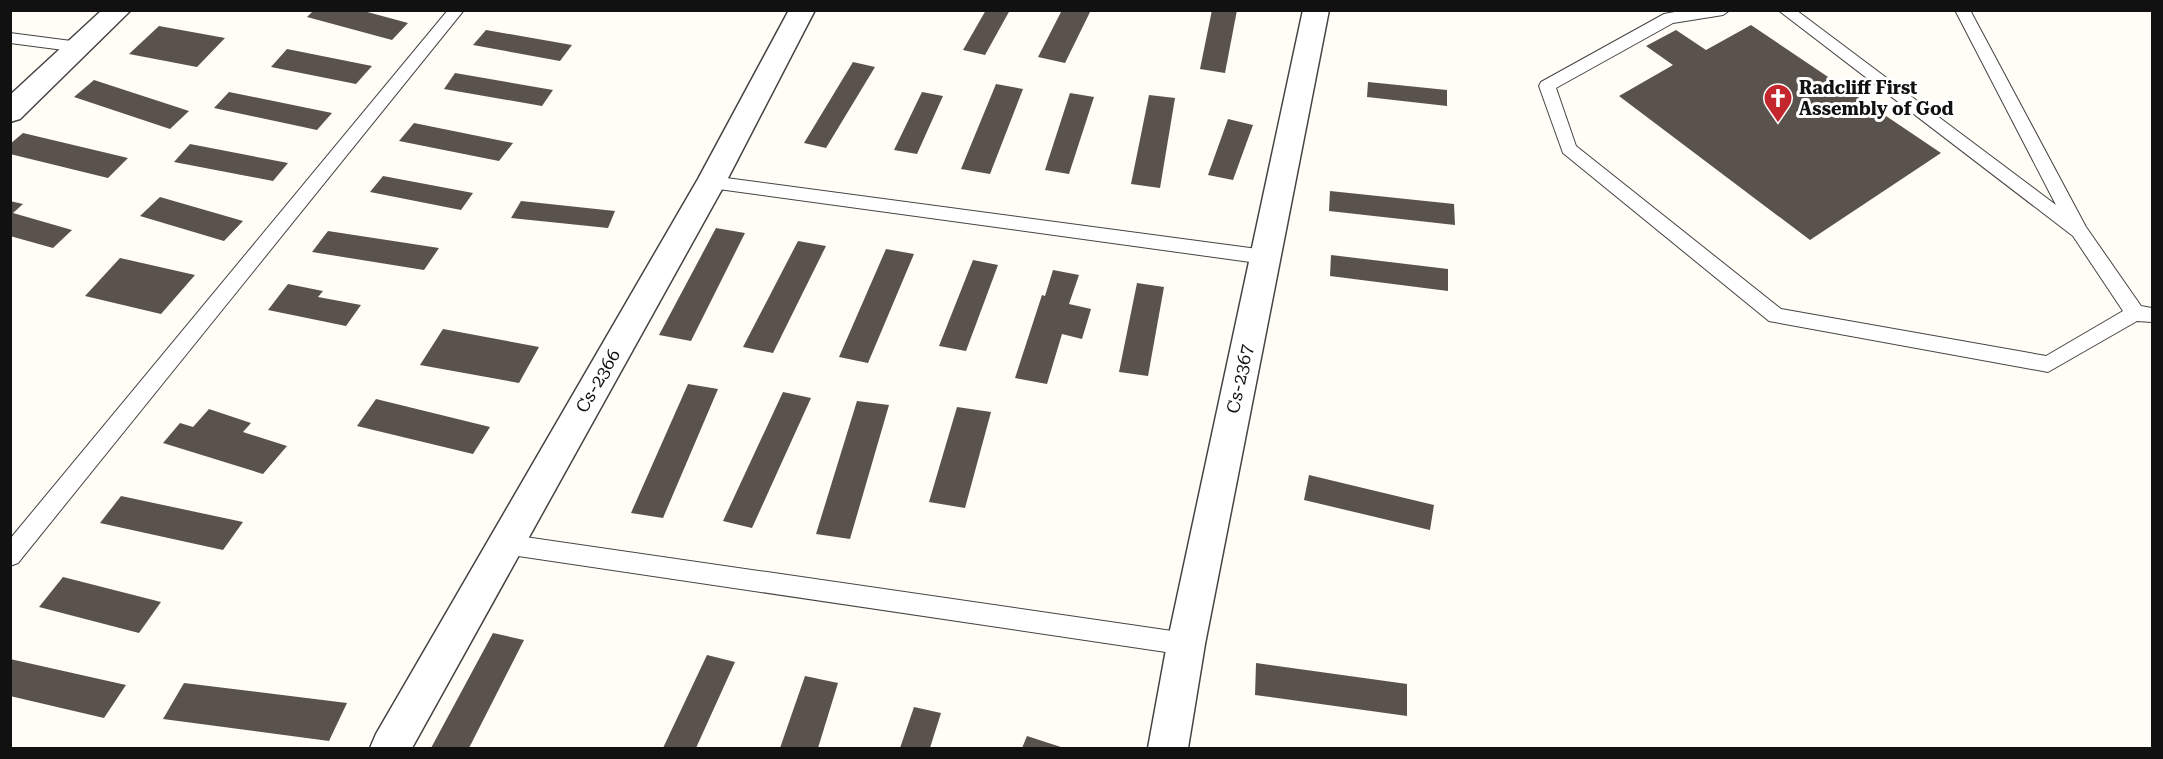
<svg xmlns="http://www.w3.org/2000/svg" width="2163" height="759" font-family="'Roboto Serif',serif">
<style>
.building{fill:#5a524d}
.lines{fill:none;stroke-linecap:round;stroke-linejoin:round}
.lane-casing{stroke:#444;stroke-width:2}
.street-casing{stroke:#444;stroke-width:3}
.lane{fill:#fff;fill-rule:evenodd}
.street{fill:#fff;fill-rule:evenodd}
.labels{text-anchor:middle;stroke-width:6;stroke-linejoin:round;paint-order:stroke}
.poi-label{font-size:18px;font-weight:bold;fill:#111;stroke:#fff;text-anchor:start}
.street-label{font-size:18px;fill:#111;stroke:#fff}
</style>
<rect width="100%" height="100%" fill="#fffdf5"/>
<g class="building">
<path d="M 314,10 L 360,10 L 408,23 L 392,40 L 307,17 Z"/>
<path d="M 986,10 L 1010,10 L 985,55 L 963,50 Z"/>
<path d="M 1062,10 L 1091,10 L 1065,63 L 1038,57 Z"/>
<path d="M 1212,10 L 1237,10 L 1225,73 L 1200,69 Z"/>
<path d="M 1751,25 L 1941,153 L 1810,240 L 1619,96 L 1673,65 L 1646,46 L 1676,30 L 1706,50 Z"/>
<path d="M 159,26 L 225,38 L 197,67 L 129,54 Z"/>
<path d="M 486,30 L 572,45 L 560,61 L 473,45 Z"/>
<path d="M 287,49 L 372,66 L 356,84 L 271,67 Z"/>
<path d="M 853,62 L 875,67 L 826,148 L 804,143 Z"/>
<path d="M 455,73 L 553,90 L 542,106 L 444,89 Z"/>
<path d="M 94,80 L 189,111 L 170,129 L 74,97 Z"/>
<path d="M 1368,82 L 1447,90 L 1447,106 L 1367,97 Z"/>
<path d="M 996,84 L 1023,89 L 990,174 L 961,169 Z"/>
<path d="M 229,92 L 332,113 L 317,130 L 214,108 Z"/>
<path d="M 922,92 L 943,96 L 917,154 L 894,150 Z"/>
<path d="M 1070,93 L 1094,97 L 1069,174 L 1045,170 Z"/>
<path d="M 1149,95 L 1175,98 L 1160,188 L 1131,184 Z"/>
<path d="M 1228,119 L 1253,125 L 1233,180 L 1208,175 Z"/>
<path d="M 414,123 L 513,143 L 499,161 L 399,141 Z"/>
<path d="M 23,133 L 128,158 L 108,178 L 10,154 L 10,144 Z"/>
<path d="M 190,144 L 288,163 L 273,181 L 174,162 Z"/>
<path d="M 383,176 L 473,193 L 461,210 L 370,192 Z"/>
<path d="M 1330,191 L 1454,204 L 1455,225 L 1329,211 Z"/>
<path d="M 160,197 L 243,221 L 224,241 L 140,216 Z"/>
<path d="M 10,201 L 23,204 L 13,213 L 72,230 L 53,248 L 10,236 Z"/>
<path d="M 521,201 L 615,211 L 608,228 L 511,218 Z"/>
<path d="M 716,228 L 745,233 L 691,341 L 659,335 Z"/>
<path d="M 328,231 L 439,248 L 424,270 L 312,252 Z"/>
<path d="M 798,241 L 826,246 L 773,353 L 743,347 Z"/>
<path d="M 886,249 L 914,254 L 868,363 L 839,357 Z"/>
<path d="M 1331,255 L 1448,269 L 1448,291 L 1330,276 Z"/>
<path d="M 120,258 L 195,275 L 161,314 L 85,296 Z"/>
<path d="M 973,260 L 998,265 L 966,351 L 939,346 Z"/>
<path d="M 1053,270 L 1079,275 L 1069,304 L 1091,309 L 1082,339 L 1062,334 L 1047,384 L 1015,378 L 1042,295 L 1045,296 Z"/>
<path d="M 1137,283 L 1164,287 L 1148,376 L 1119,372 Z"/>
<path d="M 288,284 L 323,291 L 318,297 L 361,305 L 346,326 L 268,310 Z"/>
<path d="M 443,329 L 539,347 L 519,383 L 420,365 Z"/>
<path d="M 688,384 L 718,389 L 663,518 L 631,513 Z"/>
<path d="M 783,392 L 811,398 L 752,528 L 723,521 Z"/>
<path d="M 376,399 L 490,427 L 473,454 L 357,426 Z"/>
<path d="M 857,401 L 889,405 L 850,539 L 816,534 Z"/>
<path d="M 957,407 L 991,412 L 965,508 L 929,502 Z"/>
<path d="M 209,409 L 251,423 L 243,432 L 287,446 L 263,474 L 163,443 L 180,423 L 193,427 Z"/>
<path d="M 1309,475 L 1434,505 L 1430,530 L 1304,500 Z"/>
<path d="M 121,496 L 243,522 L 223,550 L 100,523 Z"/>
<path d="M 63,577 L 161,602 L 139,633 L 39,607 Z"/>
<path d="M 493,633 L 524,640 L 469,748 L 431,748 Z"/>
<path d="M 707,655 L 735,662 L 696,748 L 663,748 Z"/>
<path d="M 10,659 L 126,685 L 104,718 L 10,696 Z"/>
<path d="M 1256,663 L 1407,684 L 1407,716 L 1255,695 Z"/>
<path d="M 805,676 L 838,683 L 818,748 L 780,748 Z"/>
<path d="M 184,683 L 347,703 L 329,741 L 163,719 Z"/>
<path d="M 914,707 L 941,713 L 930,748 L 900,748 Z"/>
<path d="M 1027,736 L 1064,748 L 1022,748 Z"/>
</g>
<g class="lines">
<g class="lane-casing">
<g id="lane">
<path d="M 448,10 L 464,10 L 18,563 L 10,566 L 10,539 Z"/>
<path d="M 1685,10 L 1730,10 L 1723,15 L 1673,23 L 1556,88 L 1576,146 L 1781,309 L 2046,356 L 2123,311 L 2073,236 L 1778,10 L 1796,10 L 2056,205 L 1955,10 L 1970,10 L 2086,227 L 2141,306 L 2152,308 L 2152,322 L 2137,321 L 2048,372 L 1769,321 L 1563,153 L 1539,86 L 1541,82 L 1664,14 Z"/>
<path d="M 10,33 L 79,42 L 85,43 L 87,47 L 85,51 L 79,52 L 10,43 Z"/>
<path d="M 711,176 L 1265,250 L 1271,252 L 1274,257 L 1271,262 L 1265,264 L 711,188 L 705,186 L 702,182 L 705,178 Z"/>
<path d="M 505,534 L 1186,633 L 1194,636 L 1197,644 L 1194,652 L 1186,655 L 505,554 L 497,551 L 494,544 L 497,537 Z"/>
</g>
</g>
<g class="street-casing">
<g id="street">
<path d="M 102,10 L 131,10 L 20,119 L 10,122 L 10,95 Z"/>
<path d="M 789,10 L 815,10 L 726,182 L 412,748 L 370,748 L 376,734 L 698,179 Z"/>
<path d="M 1303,10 L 1329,10 L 1205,644 L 1188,748 L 1148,748 L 1167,644 Z"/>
</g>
</g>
<use href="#lane" class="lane"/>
<use href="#street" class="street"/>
</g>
<defs>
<g id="church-pin" transform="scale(1.5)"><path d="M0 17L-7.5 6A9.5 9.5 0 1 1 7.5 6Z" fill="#c4262e" stroke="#fff"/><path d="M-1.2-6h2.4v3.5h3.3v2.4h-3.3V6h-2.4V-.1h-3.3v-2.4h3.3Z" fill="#fff"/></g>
</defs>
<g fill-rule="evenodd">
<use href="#church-pin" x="1778" y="98"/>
</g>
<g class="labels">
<g class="poi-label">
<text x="1799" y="94">Radcliff First<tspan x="1799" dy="21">Assembly of God</tspan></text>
</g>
<g class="street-label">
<text transform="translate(1240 379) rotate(-78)" y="6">Cs-2367</text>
<text transform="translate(598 381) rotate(-60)" y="6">Cs-2366</text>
</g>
</g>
<rect width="2163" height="759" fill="none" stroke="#111111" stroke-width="24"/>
</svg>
